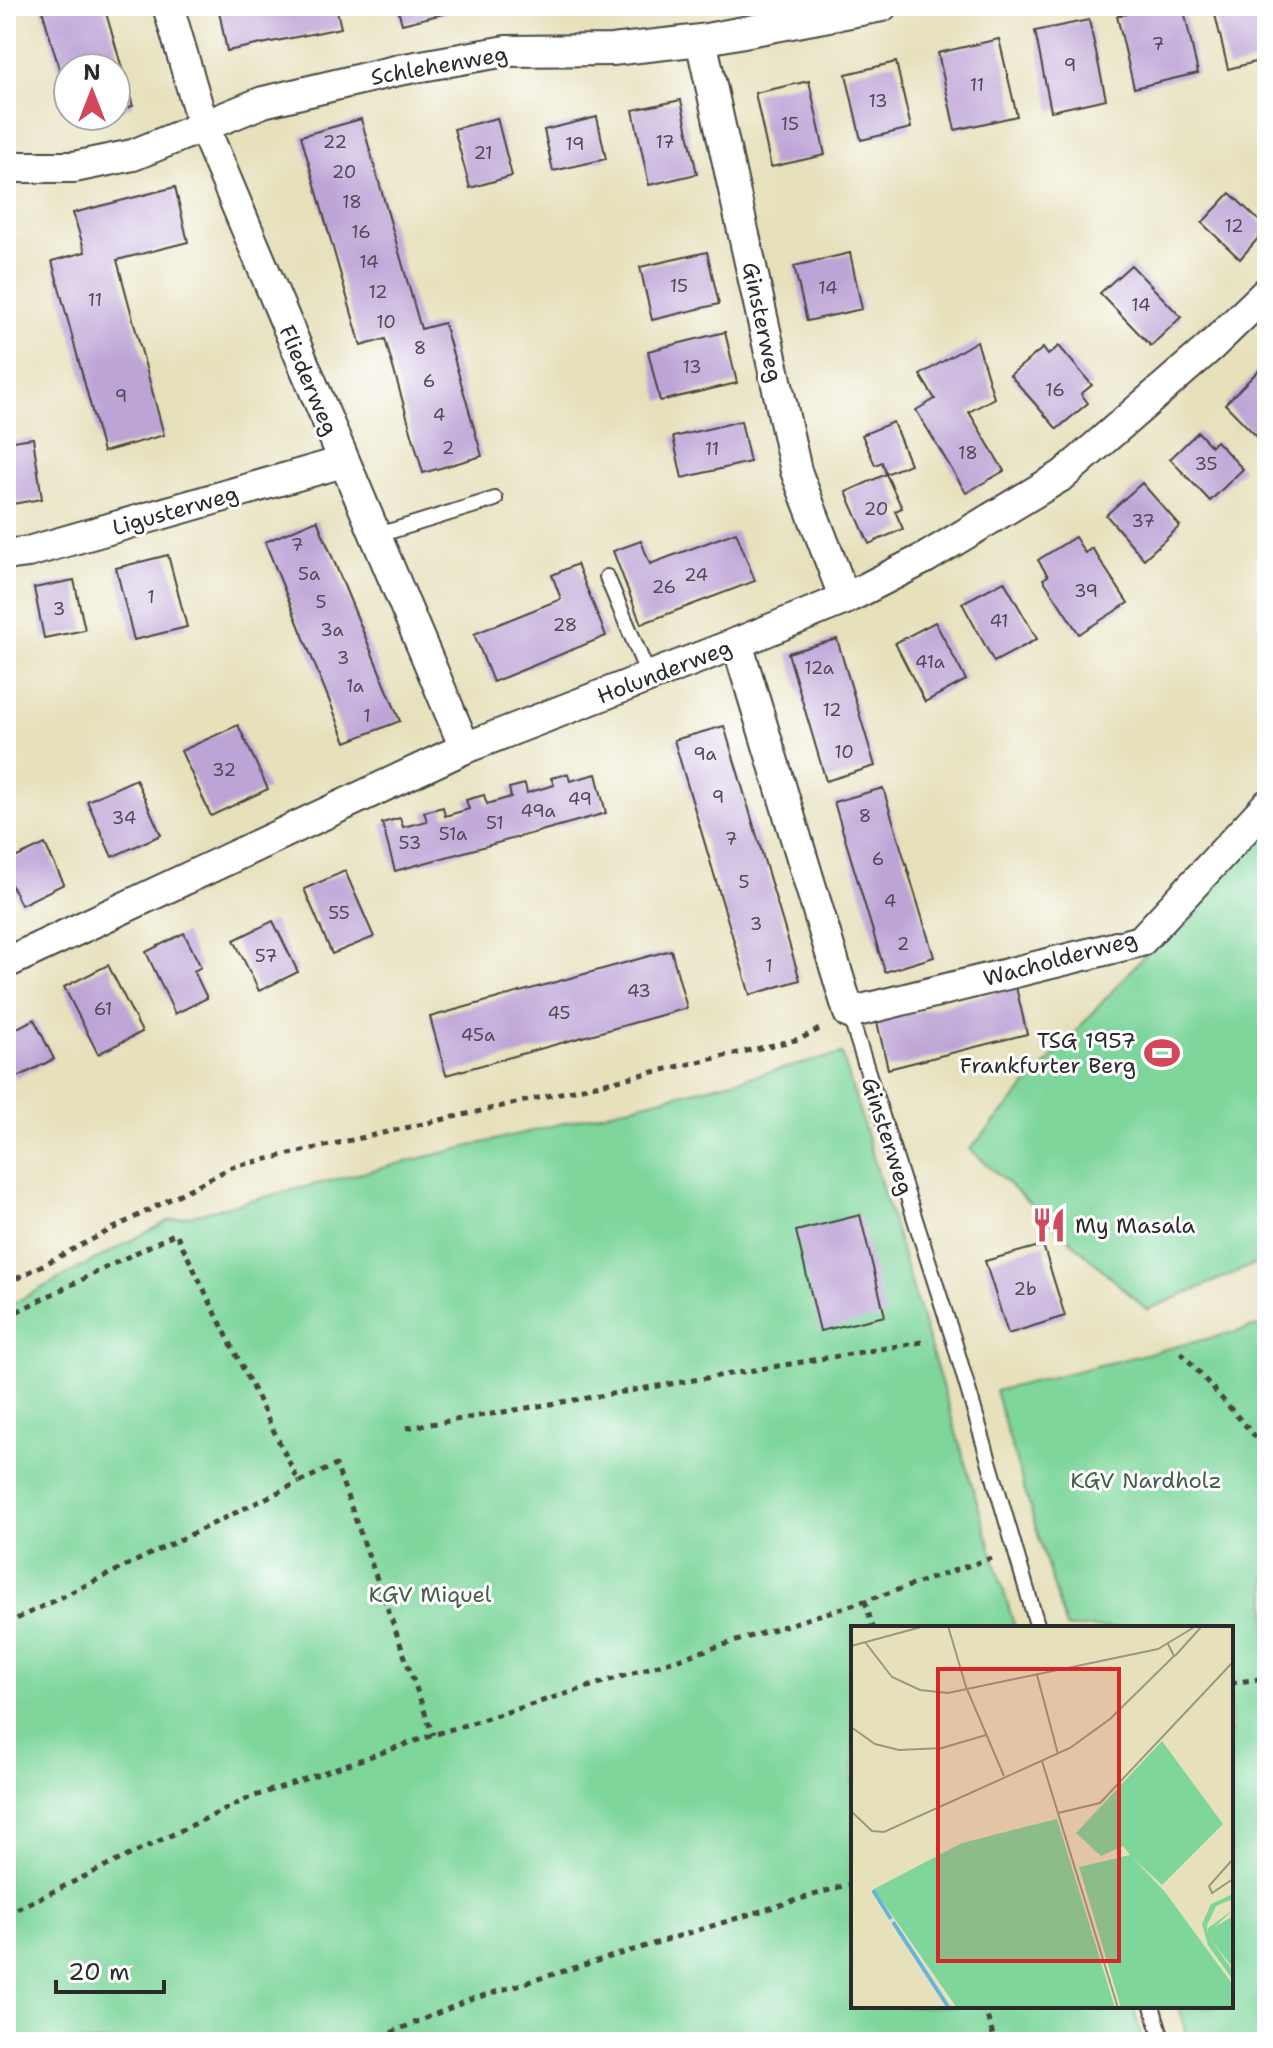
<svg xmlns="http://www.w3.org/2000/svg" width="1273" height="2048" font-family="'Shantell Sans',sans-serif">
<style>
.green{fill:#7ed69b;stroke:#548063;stroke-width:2}
.building{fill:#bda4d6}
.lines{fill:none;stroke-linecap:round;stroke-linejoin:round}
.lane-casing{stroke:#474641;stroke-width:18}
.street-casing{stroke:#474641;stroke-width:34}
.path{stroke:#474641;stroke-width:5;stroke-dasharray:6 6;stroke-linecap:butt}
.lane{stroke:#fff;stroke-width:14}
.street{stroke:#fff;stroke-width:30}
.labels{text-anchor:middle;stroke-width:6;stroke-linejoin:round;paint-order:stroke}
.number-label{font-size:18px;fill:#504956}
.street-label{font-size:22px;fill:#2b2b2b;stroke:#fff}
.poi-label{font-size:22px;fill:#2b2b2b;stroke:#fff;text-anchor:end}
.park-label{font-size:22px;fill:#445e4d;stroke:#fff}
.inset-river{fill:none;stroke:#63b5de;stroke-width:4}
.inset-road{fill:none;stroke:#9b9881;stroke-width:2}
.view{fill:#d62828;fill-opacity:0.15;stroke:#d62828;stroke-width:4}
.inset-edge{fill:none;stroke:#2b2b2b;stroke-width:4}
</style>
<rect width="100%" height="100%" fill="#fff"/>
<filter id="ink" filterUnits="userSpaceOnUse"><feTurbulence type="fractalNoise" baseFrequency=".0125" numOctaves="2"/><feDisplacementMap in="SourceGraphic" scale="16" xChannelSelector="R" yChannelSelector="G"/><feConvolveMatrix kernelMatrix="1 2 1 2 8 2 1 2 1" color-interpolation-filters="sRGB"/></filter>
<filter id="wash" filterUnits="userSpaceOnUse"><feTurbulence type="fractalNoise" baseFrequency=".006" numOctaves="4" result="noise"/><feDisplacementMap in="SourceGraphic" scale="32" xChannelSelector="R" yChannelSelector="G"/><feGaussianBlur stdDeviation="1.8" result="paint"/><feColorMatrix in="noise" values="0 0 0 0 0 0 0 0 0 0 0 0 0 0 0 0 0 1.4 0 .05"/><feComposite in="paint" operator="in"/></filter>
<g filter="url(#wash)">
<rect width="100%" height="100%" fill="#e6e0bb"/>
<g class="green">
<path d="M 1267,828 L 1267,1259 L 1147,1310 L 970,1149 L 1143,957 Z"/>
<path d="M 842,1054 L 1015,1628 L 853,1628 L 853,2006 L 1133,2006 L 1143,2042 L 6,2042 L 6,1307 L 168,1221 Z"/>
<path d="M 1267,1324 L 1267,2042 L 1189,2042 L 1178,2006 L 1231,2006 L 1231,1628 L 1066,1628 L 995,1391 Z"/>
</g>
<g id="blocks">
<g class="building">
<path d="M 41,6 L 104,6 L 133,106 L 116,111 L 116,68 L 68,68 L 67,96 Z"/>
<path d="M 218,6 L 336,6 L 341,28 L 227,51 Z"/>
<path d="M 397,6 L 454,6 L 455,11 L 402,24 Z"/>
<path d="M 1158,6 L 1183,6 L 1198,73 L 1134,88 L 1117,16 Z"/>
<path d="M 1213,6 L 1267,6 L 1267,59 L 1228,69 Z"/>
<path d="M 1089,20 L 1106,99 L 1051,111 L 1035,31 Z"/>
<path d="M 999,39 L 1017,116 L 955,130 L 938,53 Z"/>
<path d="M 896,62 L 911,128 L 861,140 L 846,74 Z"/>
<path d="M 809,81 L 825,155 L 771,167 L 755,93 Z"/>
<path d="M 681,100 L 697,174 L 649,185 L 633,110 Z"/>
<path d="M 597,117 L 606,159 L 553,171 L 544,130 Z"/>
<path d="M 497,118 L 512,176 L 470,188 L 454,129 Z"/>
<path d="M 361,119 L 421,329 L 444,323 L 482,456 L 423,473 L 385,339 L 361,346 L 301,136 Z"/>
<path d="M 175,187 L 188,242 L 117,260 L 164,435 L 103,452 L 52,261 L 85,252 L 73,213 Z"/>
<path d="M 1230,193 L 1267,228 L 1240,259 L 1202,223 Z"/>
<path d="M 707,252 L 719,304 L 652,320 L 640,267 Z"/>
<path d="M 850,253 L 862,309 L 807,321 L 794,266 Z"/>
<path d="M 1131,265 L 1181,317 L 1151,346 L 1100,293 Z"/>
<path d="M 725,332 L 737,383 L 660,401 L 648,351 Z"/>
<path d="M 977,341 L 994,398 L 969,412 L 1004,471 L 966,493 L 916,410 L 935,399 L 920,375 Z"/>
<path d="M 1059,346 L 1092,385 L 1081,394 L 1088,403 L 1057,429 L 1010,375 L 1043,348 L 1048,355 Z"/>
<path d="M 1259,370 L 1267,379 L 1267,447 L 1225,404 Z"/>
<path d="M 741,421 L 750,462 L 682,478 L 673,437 Z"/>
<path d="M 893,422 L 910,464 L 886,474 L 882,462 L 875,465 L 862,435 Z"/>
<path d="M 1198,432 L 1211,446 L 1216,441 L 1243,469 L 1210,501 L 1170,459 Z"/>
<path d="M 33,438 L 42,499 L 6,505 L 6,442 Z"/>
<path d="M 886,474 L 902,508 L 895,511 L 903,529 L 869,544 L 846,492 Z"/>
<path d="M 1142,483 L 1180,526 L 1144,559 L 1106,515 Z"/>
<path d="M 317,520 L 400,721 L 346,742 L 265,542 Z"/>
<path d="M 736,532 L 755,581 L 641,624 L 613,551 L 641,541 L 650,564 Z"/>
<path d="M 1075,537 L 1085,553 L 1092,548 L 1128,603 L 1079,634 L 1043,579 L 1048,576 L 1038,560 Z"/>
<path d="M 168,555 L 187,627 L 134,640 L 116,568 Z"/>
<path d="M 577,564 L 606,636 L 493,682 L 474,634 L 561,599 L 552,575 Z"/>
<path d="M 74,580 L 85,630 L 44,638 L 34,588 Z"/>
<path d="M 1004,581 L 1037,639 L 994,662 L 962,603 Z"/>
<path d="M 935,622 L 966,680 L 925,702 L 895,643 Z"/>
<path d="M 837,639 L 875,766 L 826,781 L 788,653 Z"/>
<path d="M 238,725 L 268,789 L 211,816 L 181,751 Z"/>
<path d="M 724,726 L 800,980 L 750,995 L 674,740 Z"/>
<path d="M 568,774 L 570,781 L 596,774 L 606,813 L 395,871 L 382,823 L 400,818 L 403,827 L 427,821 L 424,812 L 443,807 L 445,816 L 469,809 L 466,800 L 484,795 L 487,804 L 511,797 L 509,788 L 525,784 L 527,793 L 554,785 L 551,778 Z"/>
<path d="M 136,779 L 161,835 L 112,857 L 87,801 Z"/>
<path d="M 883,788 L 934,957 L 885,972 L 834,802 Z"/>
<path d="M 45,844 L 64,884 L 21,905 L 6,874 L 6,862 Z"/>
<path d="M 345,871 L 374,937 L 332,954 L 304,889 Z"/>
<path d="M 273,921 L 298,972 L 259,991 L 234,940 Z"/>
<path d="M 184,933 L 201,967 L 194,971 L 207,998 L 175,1014 L 146,952 Z"/>
<path d="M 671,950 L 687,1008 L 446,1075 L 430,1017 Z"/>
<path d="M 108,965 L 142,1032 L 98,1054 L 64,987 Z"/>
<path d="M 1016,987 L 1027,1034 L 888,1069 L 877,1022 Z"/>
<path d="M 34,1019 L 54,1059 L 16,1078 L 6,1058 L 6,1034 Z"/>
<path d="M 860,1215 L 885,1316 L 820,1331 L 796,1231 Z"/>
<path d="M 1043,1245 L 1065,1316 L 1008,1334 L 985,1261 Z"/>
</g>
</g>
</g>
<g filter="url(#ink)">
<use href="#blocks" fill-opacity="0" stroke="#474641" stroke-width="2"/>
<g class="lines">
<g class="lane-casing">
<g id="lane">
<path d="M 375,536 L 495,499"/>
<path d="M 607,577 L 649,677"/>
<path d="M 849,1013 L 953,1338 L 1038,1628"/>
<path d="M 1152,2006 L 1163,2042"/>
</g>
</g>
<g class="street-casing">
<g id="street">
<path d="M 168,6 L 203,125 L 465,748"/>
<path d="M 701,40 L 796,471 L 845,599"/>
<path d="M 6,167 L 74,167 L 133,155 L 263,102 L 399,70 L 506,51 L 612,50 L 701,40 L 882,6"/>
<path d="M 6,555 L 28,552 L 343,462"/>
<path d="M 737,643 L 849,1013 L 1141,941 L 1267,805"/>
<path d="M 6,963 L 465,748 L 737,643 L 845,599 L 927,557 L 1063,475 L 1209,348 L 1267,292"/>
</g>
</g>
<g class="path">
<path d="M 6,1284 L 232,1167 L 800,1039 L 823,1027"/>
<path d="M 6,1317 L 176,1233 L 299,1482 L 336,1465 L 433,1735"/>
<path d="M 1181,1352 L 1267,1450"/>
<path d="M 407,1428 L 928,1341"/>
<path d="M 865,1601 L 873,1628"/>
<path d="M 6,1624 L 299,1482"/>
<path d="M 1231,1683 L 1267,1678"/>
<path d="M 6,1914 L 249,1798 L 433,1735 L 865,1601 L 994,1557"/>
<path d="M 984,2006 L 995,2042"/>
<path d="M 6,2035 L 10,2042"/>
<path d="M 369,2042 L 469,2000 L 853,1883"/>
</g>
<use href="#lane" class="lane"/>
<use href="#street" class="street"/>
</g>
</g>
<defs>
<g id="stadium-bare" transform="scale(2.76)"><path d="M0-5a6.5 5 0 1 0 0 10a6.5 5 0 1 0 0-10ZM-3.5-1.8h7v3.6h-7Z" fill="#d1495b" stroke="#fff" stroke-width="2.5" paint-order="stroke"/></g>
<g id="restaurant-bare" transform="scale(2.76)"><path d="M-5-6h1v4h1v-4h1v4h1v-4h1v5L-1.5 .5V6h-2V.5L-5-1ZM5-6V6H3V1.5H1.5Q1.5-4 5-6Z" fill="#d1495b" stroke="#fff" stroke-width="2.5" paint-order="stroke"/></g>
</defs>
<g fill-rule="evenodd">
<use href="#stadium-bare" x="1162" y="1053"/>
<use href="#restaurant-bare" x="1049" y="1225"/>
</g>
<g class="labels">
<g class="number-label">
<text x="1158" y="50">7</text>
<text x="1070" y="71">9</text>
<text x="977" y="91">11</text>
<text x="878" y="107">13</text>
<text x="790" y="130">15</text>
<text x="335" y="148">22</text>
<text x="665" y="148">17</text>
<text x="575" y="150">19</text>
<text x="483" y="159">21</text>
<text x="344" y="178">20</text>
<text x="352" y="208">18</text>
<text x="1234" y="232">12</text>
<text x="361" y="238">16</text>
<text x="369" y="268">14</text>
<text x="679" y="292">15</text>
<text x="828" y="294">14</text>
<text x="378" y="298">12</text>
<text x="95" y="306">11</text>
<text x="1141" y="311">14</text>
<text x="386" y="328">10</text>
<text x="420" y="354">8</text>
<text x="692" y="373">13</text>
<text x="429" y="387">6</text>
<text x="1055" y="396">16</text>
<text x="121" y="402">9</text>
<text x="439" y="421">4</text>
<text x="448" y="454">2</text>
<text x="712" y="455">11</text>
<text x="968" y="459">18</text>
<text x="1206" y="470">35</text>
<text x="876" y="515">20</text>
<text x="1143" y="527">37</text>
<text x="297" y="551">7</text>
<text x="309" y="580">5a</text>
<text x="696" y="581">24</text>
<text x="664" y="593">26</text>
<text x="1086" y="597">39</text>
<text x="151" y="603">1</text>
<text x="321" y="608">5</text>
<text x="59" y="615">3</text>
<text x="999" y="627">41</text>
<text x="565" y="631">28</text>
<text x="332" y="636">3a</text>
<text x="343" y="664">3</text>
<text x="930" y="668">41a</text>
<text x="819" y="674">12a</text>
<text x="355" y="692">1a</text>
<text x="832" y="716">12</text>
<text x="367" y="722">1</text>
<text x="844" y="758">10</text>
<text x="705" y="760">9a</text>
<text x="224" y="776">32</text>
<text x="718" y="803">9</text>
<text x="580" y="805">49</text>
<text x="538" y="817">49a</text>
<text x="865" y="822">8</text>
<text x="124" y="824">34</text>
<text x="495" y="829">51</text>
<text x="453" y="840">51a</text>
<text x="731" y="845">7</text>
<text x="410" y="849">53</text>
<text x="878" y="865">6</text>
<text x="744" y="888">5</text>
<text x="890" y="907">4</text>
<text x="339" y="919">55</text>
<text x="756" y="930">3</text>
<text x="903" y="950">2</text>
<text x="266" y="962">57</text>
<text x="769" y="972">1</text>
<text x="639" y="997">43</text>
<text x="103" y="1015">61</text>
<text x="559" y="1019">45</text>
<text x="478" y="1041">45a</text>
<text x="1025" y="1295">2b</text>
</g>
<g class="street-label">
<text transform="translate(439 65) rotate(-10)" y="8">Schlehenweg</text>
<text transform="translate(763 322) rotate(78)" y="8">Ginsterweg</text>
<text transform="translate(309 380) rotate(67)" y="8">Fliederweg</text>
<text transform="translate(175 510) rotate(-16)" y="8">Ligusterweg</text>
<text transform="translate(664 671) rotate(-21)" y="8">Holunderweg</text>
<text transform="translate(1060 958) rotate(-15)" y="8">Wacholderweg</text>
<text transform="translate(888 1136) rotate(72)" y="8">Ginsterweg</text>
</g>
<g class="poi-label">
<text x="1136" y="1048">TSG 1957<tspan x="1136" dy="25">Frankfurter Berg</tspan></text>
<text x="1075" y="1233" text-anchor="start">My Masala</text>
</g>
<g class="park-label">
<text x="1146" y="1488">KGV Nardholz</text>
<text x="430" y="1602">KGV Miquel</text>
</g>
</g>
<g transform="translate(851 1626)">
<rect width="382" height="382" fill="#e6e0bb"/>
<path d="M 311,115 L 372,198 L 311,259 L 281,231 L 314,266 L 382,359 L 382,382 L 270,382 L 228,241 L 279,229 L 272,220 L 250,230 L 225,207 ZM 206,193 L 264,382 L 106,382 L 23,263 L 111,217 ZM 382,268 L 382,273 L 365,280 L 356,299 L 357,308 L 357,302 L 382,284 L 364,301 L 382,290 L 382,342 L 358,311 L 382,345 L 382,354 L 357,319 L 351,298 L 360,278 Z" fill="#7ed69b"/>
<path class="inset-river" d="M 22,264 L 40,293M 42,296 L 98,382"/>
<path class="inset-road" d="M 97,0 L 115,61 L 153,150M 14,16 L 41,51 L 69,64 L 97,67 L 307,23 L 345,0M 0,20 L 74,0M 324,30 L 351,0M 186,49 L 207,128M 0,101 L 24,118 L 48,124 L 91,122 L 135,109M 191,135 L 267,382M 0,185 L 21,205 L 33,206 L 219,122 L 259,93 L 323,30 L 317,18M 207,187 L 249,177 L 382,36M 382,233 L 358,260 L 361,267 L 382,253"/>
<path class="view" d="M 87,43 L 268,43 L 268,335 L 87,335 Z"/>
<rect width="382" height="382" class="inset-edge"/>
</g>
<rect width="1273" height="2048" fill="none" stroke="#fff" stroke-width="32"/>
<g transform="translate(92 92)"><circle r="38" fill="#ffffff" stroke="#aaaaaa" stroke-width="2"/>
<path d="M0-6L14 30L0 20L-14 30Z" fill="#d1495b"/>
<text y="-12" font-size="22" font-weight="bold" text-anchor="middle" fill="#2b2b2b">N</text>
</g>
<path d="M56 1980v12h108v-12" fill="none" stroke="#2b2b2b" stroke-width="4"/>
<text x="68" y="1980" font-size="24" fill="#2b2b2b" stroke="#ffffff" stroke-width="6" paint-order="stroke">20 m</text>
</svg>
